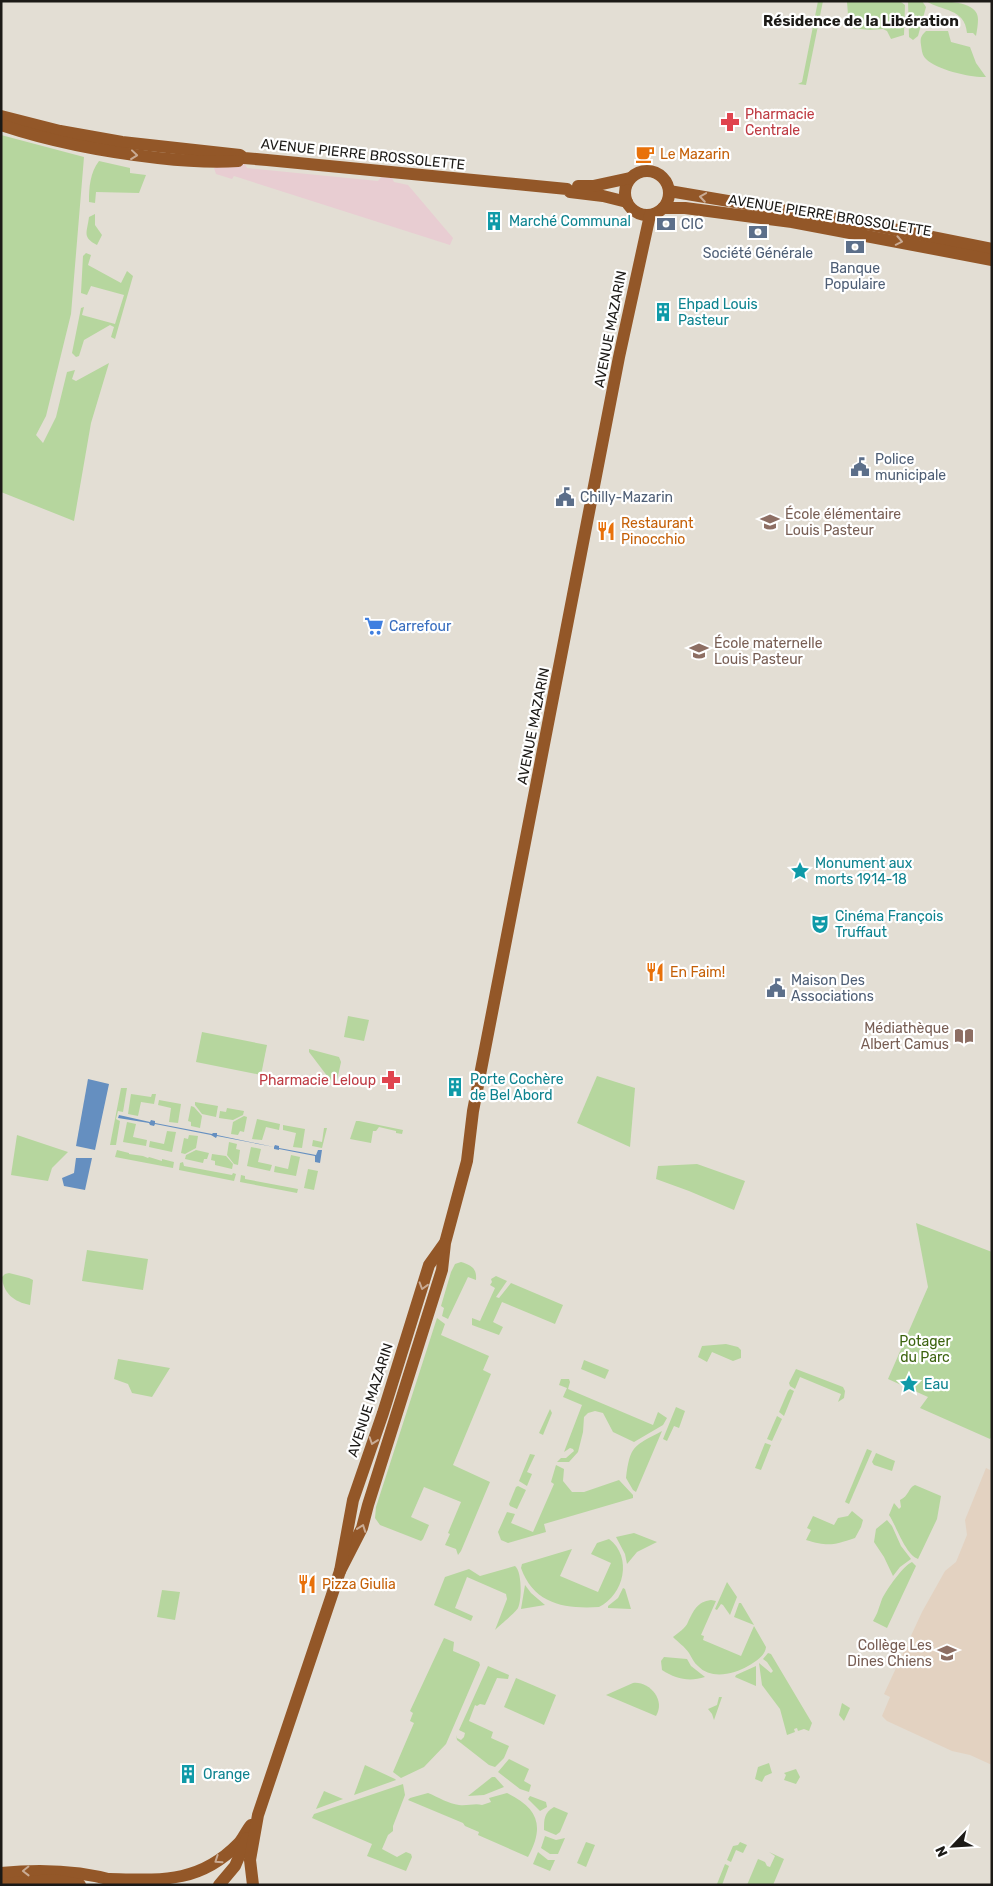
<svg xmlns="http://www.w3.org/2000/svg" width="993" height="1886" font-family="Rubik,sans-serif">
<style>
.commercial{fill:#e8cdd2}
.education{fill:#e3d2c1}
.green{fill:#b6d69e}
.water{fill:#658fc0}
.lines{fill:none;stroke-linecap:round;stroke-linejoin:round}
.secondary{stroke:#935728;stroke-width:12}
.oneway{stroke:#c9ab94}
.labels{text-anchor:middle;stroke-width:4.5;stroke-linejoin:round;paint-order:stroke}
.health-label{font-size:14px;fill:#be3a42;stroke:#fff;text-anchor:start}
.street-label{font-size:14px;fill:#1c1a17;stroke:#fff}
.food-label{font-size:14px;fill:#c56008;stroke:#fff;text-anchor:start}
.culture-label{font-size:14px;fill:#0d838f;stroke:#fff;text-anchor:start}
.service-label{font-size:14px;fill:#4e5e75;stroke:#fff;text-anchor:start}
.education-label{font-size:14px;fill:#785e54;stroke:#fff;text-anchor:start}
.shop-label{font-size:14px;fill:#366cbe;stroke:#fff;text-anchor:start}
.park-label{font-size:14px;fill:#3d6410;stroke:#fff}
.neighbourhood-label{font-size:15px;font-weight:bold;fill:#1c1a17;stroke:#fff}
</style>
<rect width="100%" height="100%" fill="#e3ded4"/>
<path class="commercial" d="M 245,164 L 247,168 L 378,181 L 381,177 L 392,178 L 394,182 L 408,185 L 453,238 L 450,245 L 234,176 L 232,179 L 216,174 L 214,168 L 219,166 Z"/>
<path class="education" d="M 986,1468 L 992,1471 L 992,1765 L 970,1755 L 952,1751 L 887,1721 L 882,1716 L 890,1697 L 884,1694 L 922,1612 L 945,1571 L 956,1562 L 967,1535 L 965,1520 Z"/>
<g class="green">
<path d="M 818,1 L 823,1 L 806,85 L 798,84 L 802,82 Z"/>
<path d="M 908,1 L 922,1 L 926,7 L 918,36 L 913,40 L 909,37 Z"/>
<path d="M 926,1 C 942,1 978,0 978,19 C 978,25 977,30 976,36 L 973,33 L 967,33 C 965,8 941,11 926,1 Z"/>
<path d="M 847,2 L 901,2 L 905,5 L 904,35 L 891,39 L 887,31 L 883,29 L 870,30 L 850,28 L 849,27 Z"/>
<path d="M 926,31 L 948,31 L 951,42 L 970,47 L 976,63 L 986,77 C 972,78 937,70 926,59 C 922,55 922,51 921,45 C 920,38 921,36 926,31 Z"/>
<path d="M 1,135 L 84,157 L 71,314 L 46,416 L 36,435 L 43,443 L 56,417 L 67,372 L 75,370 L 72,379 L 76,381 L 109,363 L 91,423 L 74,521 L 1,492 Z"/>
<path d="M 99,161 L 130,168 L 130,173 L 146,175 L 139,193 L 96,192 L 95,203 L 89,202 C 89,187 90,173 99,161 Z"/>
<path d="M 95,214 L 95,225 L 102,235 L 97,245 C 82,237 87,233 89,217 Z"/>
<path d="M 86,253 L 91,255 L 88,265 L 121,283 L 127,271 L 133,276 L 115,339 L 111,337 L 114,327 L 110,325 L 84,340 L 79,356 L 76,357 L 72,353 L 81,308 L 84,307 L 82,315 L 115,324 L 124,295 L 91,286 L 87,295 L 81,293 L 83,256 Z"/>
<path d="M 348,1016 L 369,1020 L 364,1041 L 344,1037 Z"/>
<path d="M 202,1032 L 267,1045 L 261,1075 L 196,1062 Z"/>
<path d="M 309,1049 L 339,1057 L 341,1062 L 336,1085 L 334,1085 L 309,1052 Z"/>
<path d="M 597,1076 L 635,1088 L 630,1147 L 577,1123 Z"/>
<path d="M 121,1088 L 127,1088 L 123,1112 L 118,1111 L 116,1119 L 120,1121 L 116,1145 L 110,1145 Z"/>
<path d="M 131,1094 L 151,1097 L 152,1094 L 156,1094 L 154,1104 L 141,1102 L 138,1116 L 128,1114 Z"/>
<path d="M 159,1100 L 181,1104 L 178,1123 L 169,1122 L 171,1108 L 158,1105 Z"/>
<path d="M 195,1102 L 218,1106 L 216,1117 L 202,1114 L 195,1105 Z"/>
<path d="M 191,1106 L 194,1107 L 202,1116 L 200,1128 L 191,1126 L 191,1122 L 188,1121 Z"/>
<path d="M 227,1108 L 244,1111 L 243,1115 L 233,1120 L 219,1118 L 220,1111 L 226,1112 Z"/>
<path d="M 244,1116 L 247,1117 L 244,1132 L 240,1131 L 238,1135 L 231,1134 L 233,1122 Z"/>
<path d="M 257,1119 L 280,1124 L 279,1130 L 266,1127 L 262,1140 L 252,1139 Z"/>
<path d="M 356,1121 L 359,1121 L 403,1130 L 402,1134 L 396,1133 L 396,1131 L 379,1127 L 376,1131 L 373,1131 L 371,1143 L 350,1139 Z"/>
<path d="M 127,1122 L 136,1124 L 133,1137 L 147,1140 L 146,1146 L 123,1142 Z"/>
<path d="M 283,1125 L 305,1129 L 302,1148 L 293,1147 L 296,1133 L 283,1130 Z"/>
<path d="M 324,1128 L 327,1128 L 322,1148 L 312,1146 L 313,1140 L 322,1142 Z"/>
<path d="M 167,1131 L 176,1132 L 172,1152 L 149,1147 L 150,1141 L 164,1144 Z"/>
<path d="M 17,1135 L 68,1152 L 52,1168 L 48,1181 L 11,1175 Z"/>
<path d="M 189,1135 L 198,1136 L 196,1148 L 185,1154 L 181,1153 L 184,1138 L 188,1139 Z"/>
<path d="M 229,1142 L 237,1144 L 236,1149 L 240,1150 L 238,1165 L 234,1164 L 227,1155 Z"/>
<path d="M 251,1147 L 261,1149 L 258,1162 L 272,1165 L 270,1171 L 247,1166 Z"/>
<path d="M 117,1150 L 129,1153 L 129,1154 L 143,1156 L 148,1158 L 149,1157 L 162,1161 L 162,1159 L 174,1162 L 173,1168 L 115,1157 Z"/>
<path d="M 196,1150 L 209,1153 L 207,1159 L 204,1159 L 203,1163 L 185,1159 L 186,1155 Z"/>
<path d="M 212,1154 L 226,1156 L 233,1164 L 232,1169 L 215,1165 L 215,1161 L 211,1160 Z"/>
<path d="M 291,1155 L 300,1157 L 296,1176 L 274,1172 L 275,1166 L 288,1169 Z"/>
<path d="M 183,1162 L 184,1166 L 232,1175 L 233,1173 L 236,1174 L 234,1181 L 179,1170 L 180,1163 Z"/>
<path d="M 697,1164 L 745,1181 L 734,1210 L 689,1191 L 656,1179 L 658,1166 Z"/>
<path d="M 308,1169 L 318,1171 L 314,1190 L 304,1188 Z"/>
<path d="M 241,1175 L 245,1176 L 245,1179 L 298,1189 L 297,1193 L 240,1182 Z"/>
<path d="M 916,1223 L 992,1252 L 992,1436 L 990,1439 L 920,1408 L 928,1397 L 888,1379 L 928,1287 Z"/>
<path d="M 87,1250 L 148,1259 L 143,1290 L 82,1281 Z"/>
<path d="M 461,1262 C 471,1265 477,1268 476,1280 L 468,1277 L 448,1319 L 442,1316 L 444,1308 L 441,1306 L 451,1272 L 455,1264 Z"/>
<path d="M 9,1273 L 29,1278 L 33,1280 L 30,1305 C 14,1302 3,1293 2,1277 L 5,1274 Z"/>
<path d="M 496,1276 L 507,1281 L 496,1297 L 499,1298 L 511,1283 L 563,1305 L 555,1324 L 502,1302 L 493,1322 L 503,1327 L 499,1335 L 472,1325 L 472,1318 L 480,1321 L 495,1288 L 490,1285 L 492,1282 L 491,1279 Z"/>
<path d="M 437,1318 L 445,1324 L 441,1335 L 489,1356 L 483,1370 L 491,1374 L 453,1465 L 490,1482 L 461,1551 L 458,1555 L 456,1549 L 445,1545 L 450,1534 L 448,1533 L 461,1502 L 424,1487 L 411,1517 L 429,1525 L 423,1539 L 421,1541 L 380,1525 L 375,1518 L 376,1507 Z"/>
<path d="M 726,1344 L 738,1347 L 741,1350 L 741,1358 L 733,1361 L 712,1352 L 707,1362 L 698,1357 L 702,1346 Z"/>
<path d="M 118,1359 L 170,1368 L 152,1397 L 132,1393 L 128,1384 L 114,1379 Z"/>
<path d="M 584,1360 L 609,1370 L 605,1379 L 581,1369 Z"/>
<path d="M 796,1369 L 843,1387 L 845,1391 L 844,1398 L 838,1402 L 841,1394 L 800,1377 L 795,1389 L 790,1386 L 789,1383 Z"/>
<path d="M 561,1379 L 569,1379 L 570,1382 L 568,1389 L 653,1425 L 658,1412 L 667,1418 L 663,1425 L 634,1442 L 613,1432 L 603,1413 L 595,1411 L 588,1413 L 584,1417 L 583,1432 L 578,1452 L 569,1462 L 557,1462 L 561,1458 L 566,1458 L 574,1451 L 573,1449 L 570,1448 L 564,1452 L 582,1405 L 563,1397 L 567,1388 L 559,1385 Z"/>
<path d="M 790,1389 L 794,1391 L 784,1416 L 779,1412 L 788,1391 Z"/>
<path d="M 676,1407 L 685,1411 L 679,1428 L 674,1426 L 667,1441 L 663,1439 Z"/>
<path d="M 550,1409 L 552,1413 L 543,1435 L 539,1433 Z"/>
<path d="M 777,1416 L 782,1419 L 772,1441 L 767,1439 Z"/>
<path d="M 662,1431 L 636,1492 L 633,1490 L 626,1478 C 630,1445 634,1446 662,1431 Z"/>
<path d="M 765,1443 L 771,1445 L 761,1470 L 755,1468 Z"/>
<path d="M 867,1449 L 872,1451 L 849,1504 L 845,1502 Z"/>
<path d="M 876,1453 L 895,1461 L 892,1471 L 874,1465 L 872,1462 Z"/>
<path d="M 530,1454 L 535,1455 L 527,1472 L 532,1474 L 527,1486 L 519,1481 Z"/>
<path d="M 556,1465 L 564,1469 L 563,1481 L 572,1492 L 584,1492 L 619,1480 L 633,1495 L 633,1498 L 544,1524 L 546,1532 L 508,1543 L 501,1540 L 498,1532 L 507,1512 L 515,1514 L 511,1523 L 533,1532 L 554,1484 L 551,1482 Z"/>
<path d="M 915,1485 L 941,1496 L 937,1519 L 918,1559 C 905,1554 897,1527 889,1515 L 894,1503 L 899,1509 L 901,1507 L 900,1500 C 909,1496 908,1488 915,1485 Z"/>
<path d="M 518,1486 L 526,1490 L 517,1509 L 510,1506 L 509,1504 L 516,1487 Z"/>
<path d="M 852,1511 L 863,1520 L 861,1527 L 855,1538 C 833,1545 829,1547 806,1540 L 811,1530 L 807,1528 L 813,1516 L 834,1525 L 838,1518 L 848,1516 Z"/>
<path d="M 887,1520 L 892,1526 L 901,1546 L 911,1559 L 900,1567 L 893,1576 L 884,1557 L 874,1542 L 876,1529 Z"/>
<path d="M 634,1533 L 657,1542 L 637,1552 L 627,1564 L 625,1554 L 616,1537 Z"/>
<path d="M 609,1539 C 633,1557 624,1595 599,1607 C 564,1609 534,1604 521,1568 L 522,1564 L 572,1549 L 560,1576 L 598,1592 L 611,1563 L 591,1554 L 597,1543 Z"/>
<path d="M 912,1562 L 916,1566 L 887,1628 L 873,1621 C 878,1613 879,1607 882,1599 C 887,1589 903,1566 912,1562 Z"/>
<path d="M 515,1566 C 522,1571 522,1600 518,1608 C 515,1613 500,1625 495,1630 L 507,1599 L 506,1594 L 467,1577 L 455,1608 L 473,1616 L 471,1621 L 434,1605 L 445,1577 L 469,1569 L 480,1576 Z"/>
<path d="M 727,1582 L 737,1597 L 730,1615 L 723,1605 L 721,1604 L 717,1610 L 715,1609 Z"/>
<path d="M 525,1585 L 531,1593 L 545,1605 L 521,1609 Z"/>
<path d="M 623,1588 L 625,1589 L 631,1609 L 608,1608 L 608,1606 L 618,1598 Z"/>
<path d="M 162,1590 L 180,1592 L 175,1620 L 157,1617 Z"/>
<path d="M 711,1600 L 716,1601 L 701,1635 L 704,1636 L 703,1640 L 741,1656 L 754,1626 L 766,1647 C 765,1656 756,1661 748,1666 C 734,1674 711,1680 698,1666 C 694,1663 692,1658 689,1653 C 685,1647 678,1642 673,1637 C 678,1633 686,1628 688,1622 C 694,1610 697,1602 711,1600 Z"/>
<path d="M 739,1603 L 741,1603 L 754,1625 L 734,1617 Z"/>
<path d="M 444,1638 L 454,1642 L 453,1651 L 479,1662 L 480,1665 L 446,1744 L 424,1767 L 401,1778 L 393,1772 L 414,1723 L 410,1721 L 413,1713 L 410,1711 Z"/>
<path d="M 768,1653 L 771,1654 L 812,1723 L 809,1731 L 804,1729 L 798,1731 L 797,1728 L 794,1729 L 795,1732 L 787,1735 L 780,1709 L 762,1685 L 759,1663 L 771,1673 L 773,1671 L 767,1662 L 763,1659 Z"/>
<path d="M 664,1657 L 687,1659 L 691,1666 L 705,1677 C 689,1682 676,1679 662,1670 L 661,1661 Z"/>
<path d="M 488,1666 L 509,1675 L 508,1679 L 497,1678 L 485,1705 L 480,1704 L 477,1706 L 475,1705 L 469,1721 L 493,1732 L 491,1738 L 509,1746 L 504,1758 L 495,1767 L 489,1765 L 457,1740 L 456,1735 L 457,1738 L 461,1740 L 464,1737 L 465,1733 L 459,1730 Z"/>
<path d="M 756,1666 L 756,1686 L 735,1677 L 736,1675 Z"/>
<path d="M 516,1678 L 556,1695 L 544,1725 L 504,1707 Z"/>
<path d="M 633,1683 C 649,1681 666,1700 656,1716 L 606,1695 Z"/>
<path d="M 719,1697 L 722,1697 L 714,1720 L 712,1714 L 708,1709 L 717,1705 Z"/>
<path d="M 842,1703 L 850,1708 L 844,1721 L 839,1715 Z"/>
<path d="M 509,1759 L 529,1769 L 524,1781 L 531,1785 L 529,1792 L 520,1789 L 498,1772 Z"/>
<path d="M 769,1763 L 772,1773 L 765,1776 L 762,1782 L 755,1779 L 758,1767 Z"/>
<path d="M 365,1765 L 395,1779 L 396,1780 L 354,1795 Z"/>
<path d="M 796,1769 L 800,1777 L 796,1784 L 784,1780 L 786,1775 L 784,1773 Z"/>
<path d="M 492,1777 L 495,1777 L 504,1787 L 484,1795 L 468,1796 Z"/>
<path d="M 403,1784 L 405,1795 L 393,1826 L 393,1831 L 388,1835 L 382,1849 L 397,1857 L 406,1852 L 411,1854 L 412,1857 L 406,1871 L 367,1856 L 372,1844 L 312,1818 L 314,1814 Z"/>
<path d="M 324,1791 L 343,1799 L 316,1809 Z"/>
<path d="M 428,1793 C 438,1797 449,1804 459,1805 C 468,1806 475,1803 482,1805 L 491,1802 L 489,1798 L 507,1793 C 538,1808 545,1826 528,1857 L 478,1835 L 479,1832 L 465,1826 L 463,1823 L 408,1800 L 410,1798 Z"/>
<path d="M 530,1796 L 546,1802 L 547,1807 L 540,1811 L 528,1799 Z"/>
<path d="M 554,1807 L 568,1813 L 560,1832 L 556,1835 L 544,1830 C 544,1819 544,1813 554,1807 Z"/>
<path d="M 545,1836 L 556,1840 L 565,1838 L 558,1854 L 550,1854 L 541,1848 Z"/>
<path d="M 586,1842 L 595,1845 L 586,1867 L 577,1863 Z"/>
<path d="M 740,1842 L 747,1845 L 743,1853 L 736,1850 L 731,1862 L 727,1860 L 733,1846 L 738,1845 Z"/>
<path d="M 538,1852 L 548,1860 L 555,1860 L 550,1871 L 533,1864 Z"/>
<path d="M 769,1852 L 784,1859 L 773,1885 L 747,1885 L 758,1859 L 765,1862 L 767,1866 L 770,1867 L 775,1856 Z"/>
<path d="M 725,1864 L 729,1866 L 722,1885 L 717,1884 Z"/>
</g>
<g class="water">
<path d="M 88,1079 L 109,1084 L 95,1150 L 76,1146 Z"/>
<path d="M 119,1115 L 150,1122 L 151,1120 L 155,1121 L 155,1123 L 212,1134 L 213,1133 L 217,1133 L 217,1135 L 274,1147 L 275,1145 L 279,1146 L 279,1148 L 316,1155 L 318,1150 L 322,1150 L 320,1163 L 315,1162 L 315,1156 L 279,1149 L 279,1150 L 274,1149 L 274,1147 L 217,1136 L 216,1138 L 211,1135 L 155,1124 L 154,1126 L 150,1125 L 149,1123 L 118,1118 Z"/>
<path d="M 76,1158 L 92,1158 L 85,1190 L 64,1186 L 62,1178 L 74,1173 Z"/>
</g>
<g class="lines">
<g class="secondary">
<path d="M 1,116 L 60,131 L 122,142 L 240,155 L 244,158 L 267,160 L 567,189 L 570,192 L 603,196 L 627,202"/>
<path d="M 1,125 C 52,142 105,152 158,158 C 185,161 211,163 238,161"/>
<circle cx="647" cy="193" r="22"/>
<path d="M 578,186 L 593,186 L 630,178"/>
<path d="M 669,191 L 877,226 L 992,249"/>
<path d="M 663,208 L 685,208 L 792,222 L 992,260"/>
<path d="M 340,1571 L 362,1528 L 368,1505 L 442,1270 L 445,1243 L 467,1161 L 473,1111 L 619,357 L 650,215"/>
<path d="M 1,1873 C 40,1869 78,1870 116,1881"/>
<path d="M 109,1879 C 159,1880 199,1884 238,1844 C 243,1839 246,1831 251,1825"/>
<path d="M 1,1884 L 54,1880 L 80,1885"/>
<path d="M 219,1885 L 235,1866 L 247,1838"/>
<path d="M 253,1885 L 250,1860 L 258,1815 L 340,1571 L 353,1500 L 383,1413 L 429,1265 L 444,1244"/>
</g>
</g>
<defs><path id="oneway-chevron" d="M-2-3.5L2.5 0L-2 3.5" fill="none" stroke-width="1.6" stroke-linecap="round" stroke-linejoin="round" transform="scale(1.25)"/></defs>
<g class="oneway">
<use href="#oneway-chevron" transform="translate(134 155) rotate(6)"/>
<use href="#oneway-chevron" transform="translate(703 197) rotate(-171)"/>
<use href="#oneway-chevron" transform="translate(899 241) rotate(11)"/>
<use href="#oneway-chevron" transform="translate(423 1286) rotate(107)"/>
<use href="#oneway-chevron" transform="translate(373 1441) rotate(109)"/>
<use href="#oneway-chevron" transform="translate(362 1528) rotate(-70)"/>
<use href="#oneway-chevron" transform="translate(218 1860) rotate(146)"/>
<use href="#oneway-chevron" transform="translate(26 1871) rotate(179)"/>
</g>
<defs>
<g id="pharmacy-bare" transform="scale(1.5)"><path d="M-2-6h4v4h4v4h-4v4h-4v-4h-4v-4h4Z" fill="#e0444e" stroke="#fff" stroke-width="2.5" paint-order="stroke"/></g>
<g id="cafe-bare" transform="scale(1.5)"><path d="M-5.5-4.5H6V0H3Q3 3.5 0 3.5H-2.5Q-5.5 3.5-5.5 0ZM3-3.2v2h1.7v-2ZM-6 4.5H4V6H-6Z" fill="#e8710a" stroke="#fff" stroke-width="2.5" paint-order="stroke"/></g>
<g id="building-bare" transform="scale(1.5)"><path d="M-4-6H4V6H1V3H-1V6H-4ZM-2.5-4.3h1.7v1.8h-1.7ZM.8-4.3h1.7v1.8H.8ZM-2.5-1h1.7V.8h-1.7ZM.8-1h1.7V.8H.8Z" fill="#0f9aa8" stroke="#fff" stroke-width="2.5" paint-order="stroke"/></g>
<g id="bank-bare" transform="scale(1.5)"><path d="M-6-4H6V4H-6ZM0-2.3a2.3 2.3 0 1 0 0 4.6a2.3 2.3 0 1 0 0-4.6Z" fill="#5c6f8a" stroke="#fff" stroke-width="2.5" paint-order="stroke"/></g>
<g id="civic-bare" transform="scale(1.5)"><path d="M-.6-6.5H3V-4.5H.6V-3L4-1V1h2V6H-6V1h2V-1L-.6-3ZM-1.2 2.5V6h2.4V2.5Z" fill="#5c6f8a" stroke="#fff" stroke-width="2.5" paint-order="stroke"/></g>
<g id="school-bare" transform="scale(1.5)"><path d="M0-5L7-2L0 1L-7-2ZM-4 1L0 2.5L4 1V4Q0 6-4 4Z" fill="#8d6e63" stroke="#fff" stroke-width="2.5" paint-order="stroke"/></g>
<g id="restaurant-bare" transform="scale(1.5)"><path d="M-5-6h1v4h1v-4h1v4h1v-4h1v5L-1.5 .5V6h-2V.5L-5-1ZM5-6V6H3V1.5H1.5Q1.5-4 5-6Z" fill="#e8710a" stroke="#fff" stroke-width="2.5" paint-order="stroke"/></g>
<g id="supermarket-bare" transform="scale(1.5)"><path d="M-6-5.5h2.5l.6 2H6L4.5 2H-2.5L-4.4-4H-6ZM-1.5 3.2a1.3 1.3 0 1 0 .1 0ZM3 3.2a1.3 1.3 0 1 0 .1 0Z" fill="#3f7fe0" stroke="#fff" stroke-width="2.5" paint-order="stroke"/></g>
<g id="sight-bare" transform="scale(1.5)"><path d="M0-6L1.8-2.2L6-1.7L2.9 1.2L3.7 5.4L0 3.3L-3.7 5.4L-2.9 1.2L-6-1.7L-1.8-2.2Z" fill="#0f9aa8" stroke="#fff" stroke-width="2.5" paint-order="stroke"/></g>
<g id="theatre-bare" transform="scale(1.5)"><path d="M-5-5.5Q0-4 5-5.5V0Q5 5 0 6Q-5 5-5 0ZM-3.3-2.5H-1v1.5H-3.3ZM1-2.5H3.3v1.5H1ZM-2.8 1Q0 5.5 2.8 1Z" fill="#0f9aa8" stroke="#fff" stroke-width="2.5" paint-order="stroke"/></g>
<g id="library-bare" transform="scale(1.5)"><path d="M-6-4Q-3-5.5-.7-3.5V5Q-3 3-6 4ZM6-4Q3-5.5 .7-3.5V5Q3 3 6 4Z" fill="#8d6e63" stroke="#fff" stroke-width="2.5" paint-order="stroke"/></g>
</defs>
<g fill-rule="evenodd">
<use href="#pharmacy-bare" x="730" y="122"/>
<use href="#cafe-bare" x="645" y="154"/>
<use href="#building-bare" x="494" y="221"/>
<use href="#bank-bare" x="666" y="224"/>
<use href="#bank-bare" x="758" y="232"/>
<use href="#bank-bare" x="855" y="247"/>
<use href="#building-bare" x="663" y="312"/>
<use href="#civic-bare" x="860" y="467"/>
<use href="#civic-bare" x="565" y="497"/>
<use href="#school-bare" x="770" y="522"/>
<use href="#restaurant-bare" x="606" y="531"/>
<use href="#supermarket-bare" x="374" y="626"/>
<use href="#school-bare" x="699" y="651"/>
<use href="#sight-bare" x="800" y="871"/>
<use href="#theatre-bare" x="820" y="924"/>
<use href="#restaurant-bare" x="655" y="972"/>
<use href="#civic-bare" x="776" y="988"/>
<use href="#library-bare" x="964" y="1036"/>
<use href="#pharmacy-bare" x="391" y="1080"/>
<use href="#building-bare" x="455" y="1087"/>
<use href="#sight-bare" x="909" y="1384"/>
<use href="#restaurant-bare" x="307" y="1584"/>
<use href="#school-bare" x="947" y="1653"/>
<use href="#building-bare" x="188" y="1774"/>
</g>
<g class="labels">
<g class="health-label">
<text x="745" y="119">Pharmacie<tspan x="745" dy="16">Centrale</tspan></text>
<text x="376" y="1085" text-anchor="end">Pharmacie Leloup</text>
</g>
<g class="street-label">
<text transform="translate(363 154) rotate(6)" y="5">AVENUE PIERRE BROSSOLETTE</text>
<text transform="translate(830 215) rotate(9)" y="5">AVENUE PIERRE BROSSOLETTE</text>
<text transform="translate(610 329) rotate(-79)" y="5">AVENUE MAZARIN</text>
<text transform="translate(533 726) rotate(-79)" y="5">AVENUE MAZARIN</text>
<text transform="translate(370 1400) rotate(-72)" y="5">AVENUE MAZARIN</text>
</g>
<g class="food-label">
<text x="660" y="159">Le Mazarin</text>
<text x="621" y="528">Restaurant<tspan x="621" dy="16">Pinocchio</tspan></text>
<text x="670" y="977">En Faim!</text>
<text x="322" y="1589">Pizza Giulia</text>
</g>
<g class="culture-label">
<text x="509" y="226">Marché Communal</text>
<text x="678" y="309">Ehpad Louis<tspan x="678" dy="16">Pasteur</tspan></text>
<text x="815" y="868">Monument aux<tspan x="815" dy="16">morts 1914-18</tspan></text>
<text x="835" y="921">Cinéma François<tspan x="835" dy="16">Truffaut</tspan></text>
<text x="470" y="1084">Porte Cochère<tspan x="470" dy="16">de Bel Abord</tspan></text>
<text x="924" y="1389">Eau</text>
<text x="203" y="1779">Orange</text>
</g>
<g class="service-label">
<text x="681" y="229">CIC</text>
<text x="758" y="258" text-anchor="middle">Société Générale</text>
<text x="855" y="273" text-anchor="middle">Banque<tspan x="855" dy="16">Populaire</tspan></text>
<text x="875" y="464">Police<tspan x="875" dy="16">municipale</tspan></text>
<text x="580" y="502">Chilly-Mazarin</text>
<text x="791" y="985">Maison Des<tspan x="791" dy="16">Associations</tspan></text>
</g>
<g class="education-label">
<text x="785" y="519">École élémentaire<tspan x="785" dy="16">Louis Pasteur</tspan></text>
<text x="714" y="648">École maternelle<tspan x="714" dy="16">Louis Pasteur</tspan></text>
<text x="949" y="1033" text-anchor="end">Médiathèque<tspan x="949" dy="16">Albert Camus</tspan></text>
<text x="932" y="1650" text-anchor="end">Collège Les<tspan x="932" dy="16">Dines Chiens</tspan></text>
</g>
<g class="shop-label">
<text x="389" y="631">Carrefour</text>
</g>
<g class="park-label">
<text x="925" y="1346">Potager<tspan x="925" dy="16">du Parc</tspan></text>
</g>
<g class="neighbourhood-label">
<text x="861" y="26">Résidence de la Libération</text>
</g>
</g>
<rect width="993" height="1886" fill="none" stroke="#1c1a17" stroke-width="5"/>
<g transform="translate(953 1846) rotate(245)" stroke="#ffffff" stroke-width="4" paint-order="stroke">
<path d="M0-4L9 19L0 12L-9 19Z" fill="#1c1a17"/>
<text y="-8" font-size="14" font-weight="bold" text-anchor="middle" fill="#1c1a17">N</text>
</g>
</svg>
